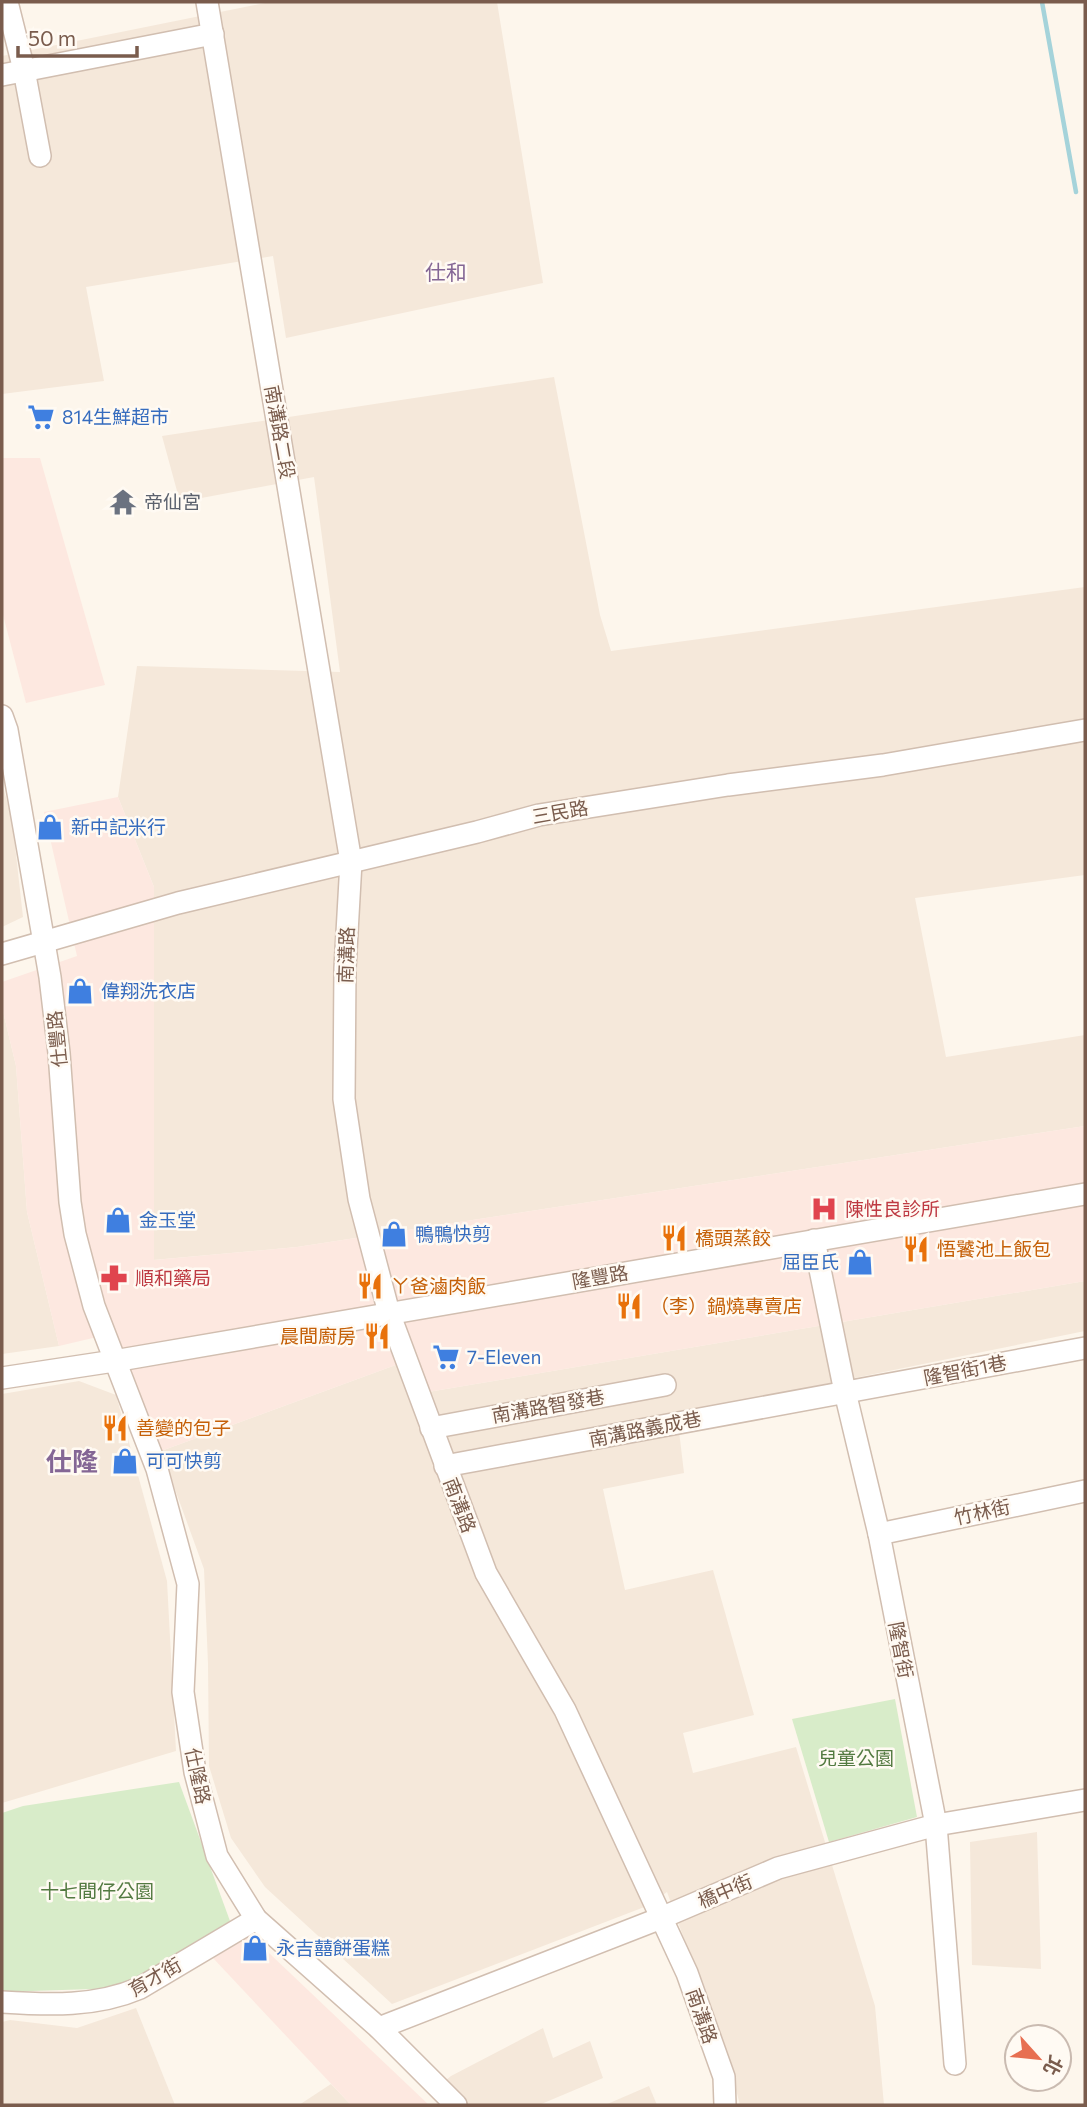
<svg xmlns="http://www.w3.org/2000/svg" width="1087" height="2107" font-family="Commissioner,'Noto Sans TC',sans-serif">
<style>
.residential{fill:#f5e8da}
.commercial{fill:#fde8e0}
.green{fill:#d8ecc9}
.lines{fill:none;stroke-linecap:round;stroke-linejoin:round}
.stream{stroke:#a5d3da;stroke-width:4.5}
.minor-casing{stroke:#d1beb0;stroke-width:24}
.minor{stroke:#fff;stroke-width:21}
.labels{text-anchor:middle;stroke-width:5;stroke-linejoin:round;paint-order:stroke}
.shop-label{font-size:19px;fill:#366cbe;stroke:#fffaf3;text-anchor:start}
.street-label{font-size:19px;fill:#7a5c4d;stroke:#fffaf3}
.worship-label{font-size:19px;fill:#5b616d;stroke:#fffaf3;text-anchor:start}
.health-label{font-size:19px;fill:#be3a42;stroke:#fffaf3;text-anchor:start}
.food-label{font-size:19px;fill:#c56008;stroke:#fffaf3;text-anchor:start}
.park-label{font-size:19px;fill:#537a41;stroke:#fffaf3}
.neighbourhood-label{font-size:21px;fill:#846695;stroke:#fffaf3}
.district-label{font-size:26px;font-weight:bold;fill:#846695;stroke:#fffaf3}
</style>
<rect width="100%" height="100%" fill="#fdf6ec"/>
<g class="residential">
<path d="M 270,2 L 497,2 L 543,283 L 286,338 L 273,256 L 86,287 L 104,381 L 2,394 L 2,56 Z"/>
<path d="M 554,377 L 600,615 L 611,651 L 1085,587 L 1085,875 L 915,898 L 946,1057 L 1085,1035 L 1085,1126 L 297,1247 L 153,1260 L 154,887 L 118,797 L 137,666 L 340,672 L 314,477 L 180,502 L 162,436 Z"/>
<path d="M 2,783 L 12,819 L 23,917 L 2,927 Z"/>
<path d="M 2,1007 L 16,1066 L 27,1212 L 59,1346 L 2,1354 Z"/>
<path d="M 1085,1281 L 1085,1331 L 677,1414 L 684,1473 L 603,1489 L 625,1590 L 713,1570 L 754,1715 L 683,1733 L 693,1773 L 796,1747 L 875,2006 L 884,2105 L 740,2105 L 729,2062 L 667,1892 L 647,1906 L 392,2004 L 265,1887 L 231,1838 L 209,1766 L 208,1664 L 204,1569 L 161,1451 L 412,1359 L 428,1392 Z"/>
<path d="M 79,1381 L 116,1395 L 167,1581 L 176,1751 L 2,1803 L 2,1394 Z"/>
<path d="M 1037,1832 L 1041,1969 L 972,1965 L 970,1842 Z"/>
<path d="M 136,2008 L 175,2105 L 2,2105 L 2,2022 L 10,2020 L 77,2028 Z"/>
<path d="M 543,2028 L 553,2058 L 590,2041 L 603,2078 L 539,2105 L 440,2105 L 429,2094 L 451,2076 Z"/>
<path d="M 331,2084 L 351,2105 L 299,2105 Z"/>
<path d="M 649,2086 L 657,2105 L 605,2105 Z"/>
</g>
<g class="commercial">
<path d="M 2,458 L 40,458 L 105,685 L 26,703 L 2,611 Z"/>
<path d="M 118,797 L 154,887 L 154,1260 L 297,1247 L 1085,1126 L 1085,1281 L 428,1392 L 412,1359 L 161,1451 L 114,1333 L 59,1346 L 27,1212 L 16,1066 L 2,1007 L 2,982 L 77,956 L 44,812 Z"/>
<path d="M 251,1936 L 429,2105 L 351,2105 L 213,1958 Z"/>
</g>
<g class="green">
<path d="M 895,1699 L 917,1817 L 829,1842 L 792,1719 Z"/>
<path d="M 179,1782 L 230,1921 L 122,1988 L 2,1992 L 2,1813 L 23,1806 Z"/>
</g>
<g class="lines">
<path class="stream" d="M 1042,2 L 1076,192"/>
<g class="minor-casing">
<g id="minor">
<path d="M 7,2 L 24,70 L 40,156"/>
<path d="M 207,2 L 351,862 L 345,968 L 344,1099 L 359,1199 L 389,1313 L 486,1573 L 565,1710 L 687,1973 L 724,2077 L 725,2105"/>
<path d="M 2,75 L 213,34"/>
<path d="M 2,716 L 7,730 L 50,977 L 59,1053 L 70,1202 L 75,1234 L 94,1306 L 157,1469 L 188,1584 L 183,1692 L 195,1772 L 217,1856 L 256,1919 L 379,2028 L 456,2105"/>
<path d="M 2,954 L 178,903 L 477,832 L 539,815 L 728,785 L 883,765 L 1085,730"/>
<path d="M 814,1240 L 845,1392 L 879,1534 L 936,1825 L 955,2064"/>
<path d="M 2,1378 L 114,1361 L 1085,1194"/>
<path d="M 431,1428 L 665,1385"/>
<path d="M 445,1466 L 1085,1348"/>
<path d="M 879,1534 L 1085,1491"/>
<path d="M 2,2002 C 49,2005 96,2007 140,1988 L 256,1919"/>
<path d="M 379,2028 L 661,1918 L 778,1868 L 936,1825 L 1085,1800"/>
</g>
</g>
<use href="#minor" class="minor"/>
</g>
<defs>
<g id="supermarket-bare" transform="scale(2.1)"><path d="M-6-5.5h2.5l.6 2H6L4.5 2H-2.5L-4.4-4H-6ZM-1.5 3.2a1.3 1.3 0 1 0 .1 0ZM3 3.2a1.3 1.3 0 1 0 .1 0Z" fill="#3f7fe0" stroke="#fffaf3" stroke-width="2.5" paint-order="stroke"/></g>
<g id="temple-bare" transform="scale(2.1)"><path d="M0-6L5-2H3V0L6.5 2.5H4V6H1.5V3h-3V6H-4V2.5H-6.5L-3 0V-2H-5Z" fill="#6b7280" stroke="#fffaf3" stroke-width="2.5" paint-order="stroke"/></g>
<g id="shop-bare" transform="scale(2.1)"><path d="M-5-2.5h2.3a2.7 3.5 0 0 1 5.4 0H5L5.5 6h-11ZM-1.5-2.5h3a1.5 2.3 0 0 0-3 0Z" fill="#3f7fe0" stroke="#fffaf3" stroke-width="2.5" paint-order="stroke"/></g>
<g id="hospital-bare" transform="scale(2.1)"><path d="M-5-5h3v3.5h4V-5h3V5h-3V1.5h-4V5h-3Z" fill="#e0444e" stroke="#fffaf3" stroke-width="2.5" paint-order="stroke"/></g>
<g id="restaurant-bare" transform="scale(2.1)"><path d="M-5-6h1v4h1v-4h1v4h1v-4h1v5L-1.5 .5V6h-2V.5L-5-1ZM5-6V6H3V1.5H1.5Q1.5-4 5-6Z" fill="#e8710a" stroke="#fffaf3" stroke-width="2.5" paint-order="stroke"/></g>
<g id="pharmacy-bare" transform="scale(2.1)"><path d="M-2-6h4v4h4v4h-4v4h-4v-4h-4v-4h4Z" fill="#e0444e" stroke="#fffaf3" stroke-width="2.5" paint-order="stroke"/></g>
</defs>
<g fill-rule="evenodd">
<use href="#supermarket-bare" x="41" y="417"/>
<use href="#temple-bare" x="123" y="502"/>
<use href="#shop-bare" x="50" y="827"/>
<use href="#shop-bare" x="80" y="991"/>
<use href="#hospital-bare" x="824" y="1209"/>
<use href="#shop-bare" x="118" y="1220"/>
<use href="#shop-bare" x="394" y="1234"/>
<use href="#restaurant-bare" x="674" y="1238"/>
<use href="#restaurant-bare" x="916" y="1249"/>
<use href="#shop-bare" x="860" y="1262"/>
<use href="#pharmacy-bare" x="114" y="1278"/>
<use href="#restaurant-bare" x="370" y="1286"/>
<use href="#restaurant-bare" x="629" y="1306"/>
<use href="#restaurant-bare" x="377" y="1336"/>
<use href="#supermarket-bare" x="446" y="1357"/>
<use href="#restaurant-bare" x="115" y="1428"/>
<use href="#shop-bare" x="125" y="1461"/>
<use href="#shop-bare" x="255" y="1948"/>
</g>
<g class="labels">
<g class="shop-label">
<text x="62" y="424">814生鮮超市</text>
<text x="71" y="834">新中記米行</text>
<text x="101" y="998">偉翔洗衣店</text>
<text x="139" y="1227">金玉堂</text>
<text x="415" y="1241">鴨鴨快剪</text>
<text x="839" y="1269" text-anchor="end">屈臣氏</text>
<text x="467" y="1364">7-Eleven</text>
<text x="146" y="1468">可可快剪</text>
<text x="276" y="1955">永吉囍餅蛋糕</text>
</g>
<g class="street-label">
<text transform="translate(280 432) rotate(80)" y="7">南溝路二段</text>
<text transform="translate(560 812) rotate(-10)" y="7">三民路</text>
<text transform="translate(346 955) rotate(-88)" y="7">南溝路</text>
<text transform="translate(57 1039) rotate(-96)" y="7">仕豐路</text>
<text transform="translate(600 1277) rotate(-10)" y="7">隆豐路</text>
<text transform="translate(965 1370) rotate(-11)" y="7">隆智街1巷</text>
<text transform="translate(548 1406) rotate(-10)" y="7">南溝路智發巷</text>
<text transform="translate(645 1429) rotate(-11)" y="7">南溝路義成巷</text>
<text transform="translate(460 1505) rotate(69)" y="7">南溝路</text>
<text transform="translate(982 1512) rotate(-12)" y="7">竹林街</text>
<text transform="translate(901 1650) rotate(79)" y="7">隆智街</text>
<text transform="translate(198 1776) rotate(78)" y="7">仕隆路</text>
<text transform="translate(725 1891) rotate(-23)" y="7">橋中街</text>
<text transform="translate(155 1977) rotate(-30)" y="7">育才街</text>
<text transform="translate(702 2016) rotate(71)" y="7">南溝路</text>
</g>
<g class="worship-label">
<text x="144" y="509">帝仙宮</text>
</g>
<g class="health-label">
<text x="845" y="1216">陳性良診所</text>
<text x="135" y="1285">順和藥局</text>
</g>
<g class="food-label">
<text x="695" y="1245">橋頭蒸餃</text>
<text x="937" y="1256">悟饕池上飯包</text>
<text x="391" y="1293">ㄚ爸滷肉飯</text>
<text x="650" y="1313">（李）鍋燒專賣店</text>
<text x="356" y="1343" text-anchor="end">晨間廚房</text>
<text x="136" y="1435">善變的包子</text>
</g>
<g class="park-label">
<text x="856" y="1765">兒童公園</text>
<text x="97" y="1898">十七間仔公園</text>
</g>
<g class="neighbourhood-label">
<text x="446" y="280">仕和</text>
</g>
<g class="district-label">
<text x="72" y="1471">仕隆</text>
</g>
</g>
<rect width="1087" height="2107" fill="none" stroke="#7a5c4d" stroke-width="7"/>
<g transform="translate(1038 2058) rotate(117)"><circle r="33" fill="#fffaf3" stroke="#cabbb1" stroke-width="2"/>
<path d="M0-5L12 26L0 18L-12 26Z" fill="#e76f51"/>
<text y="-10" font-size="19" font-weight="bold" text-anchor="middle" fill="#7a5c4d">北</text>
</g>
<path d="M18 46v10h119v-10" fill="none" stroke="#7a5c4d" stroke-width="3.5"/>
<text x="28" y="46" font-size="21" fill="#7a5c4d" stroke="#fffaf3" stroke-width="5" paint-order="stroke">50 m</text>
</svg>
